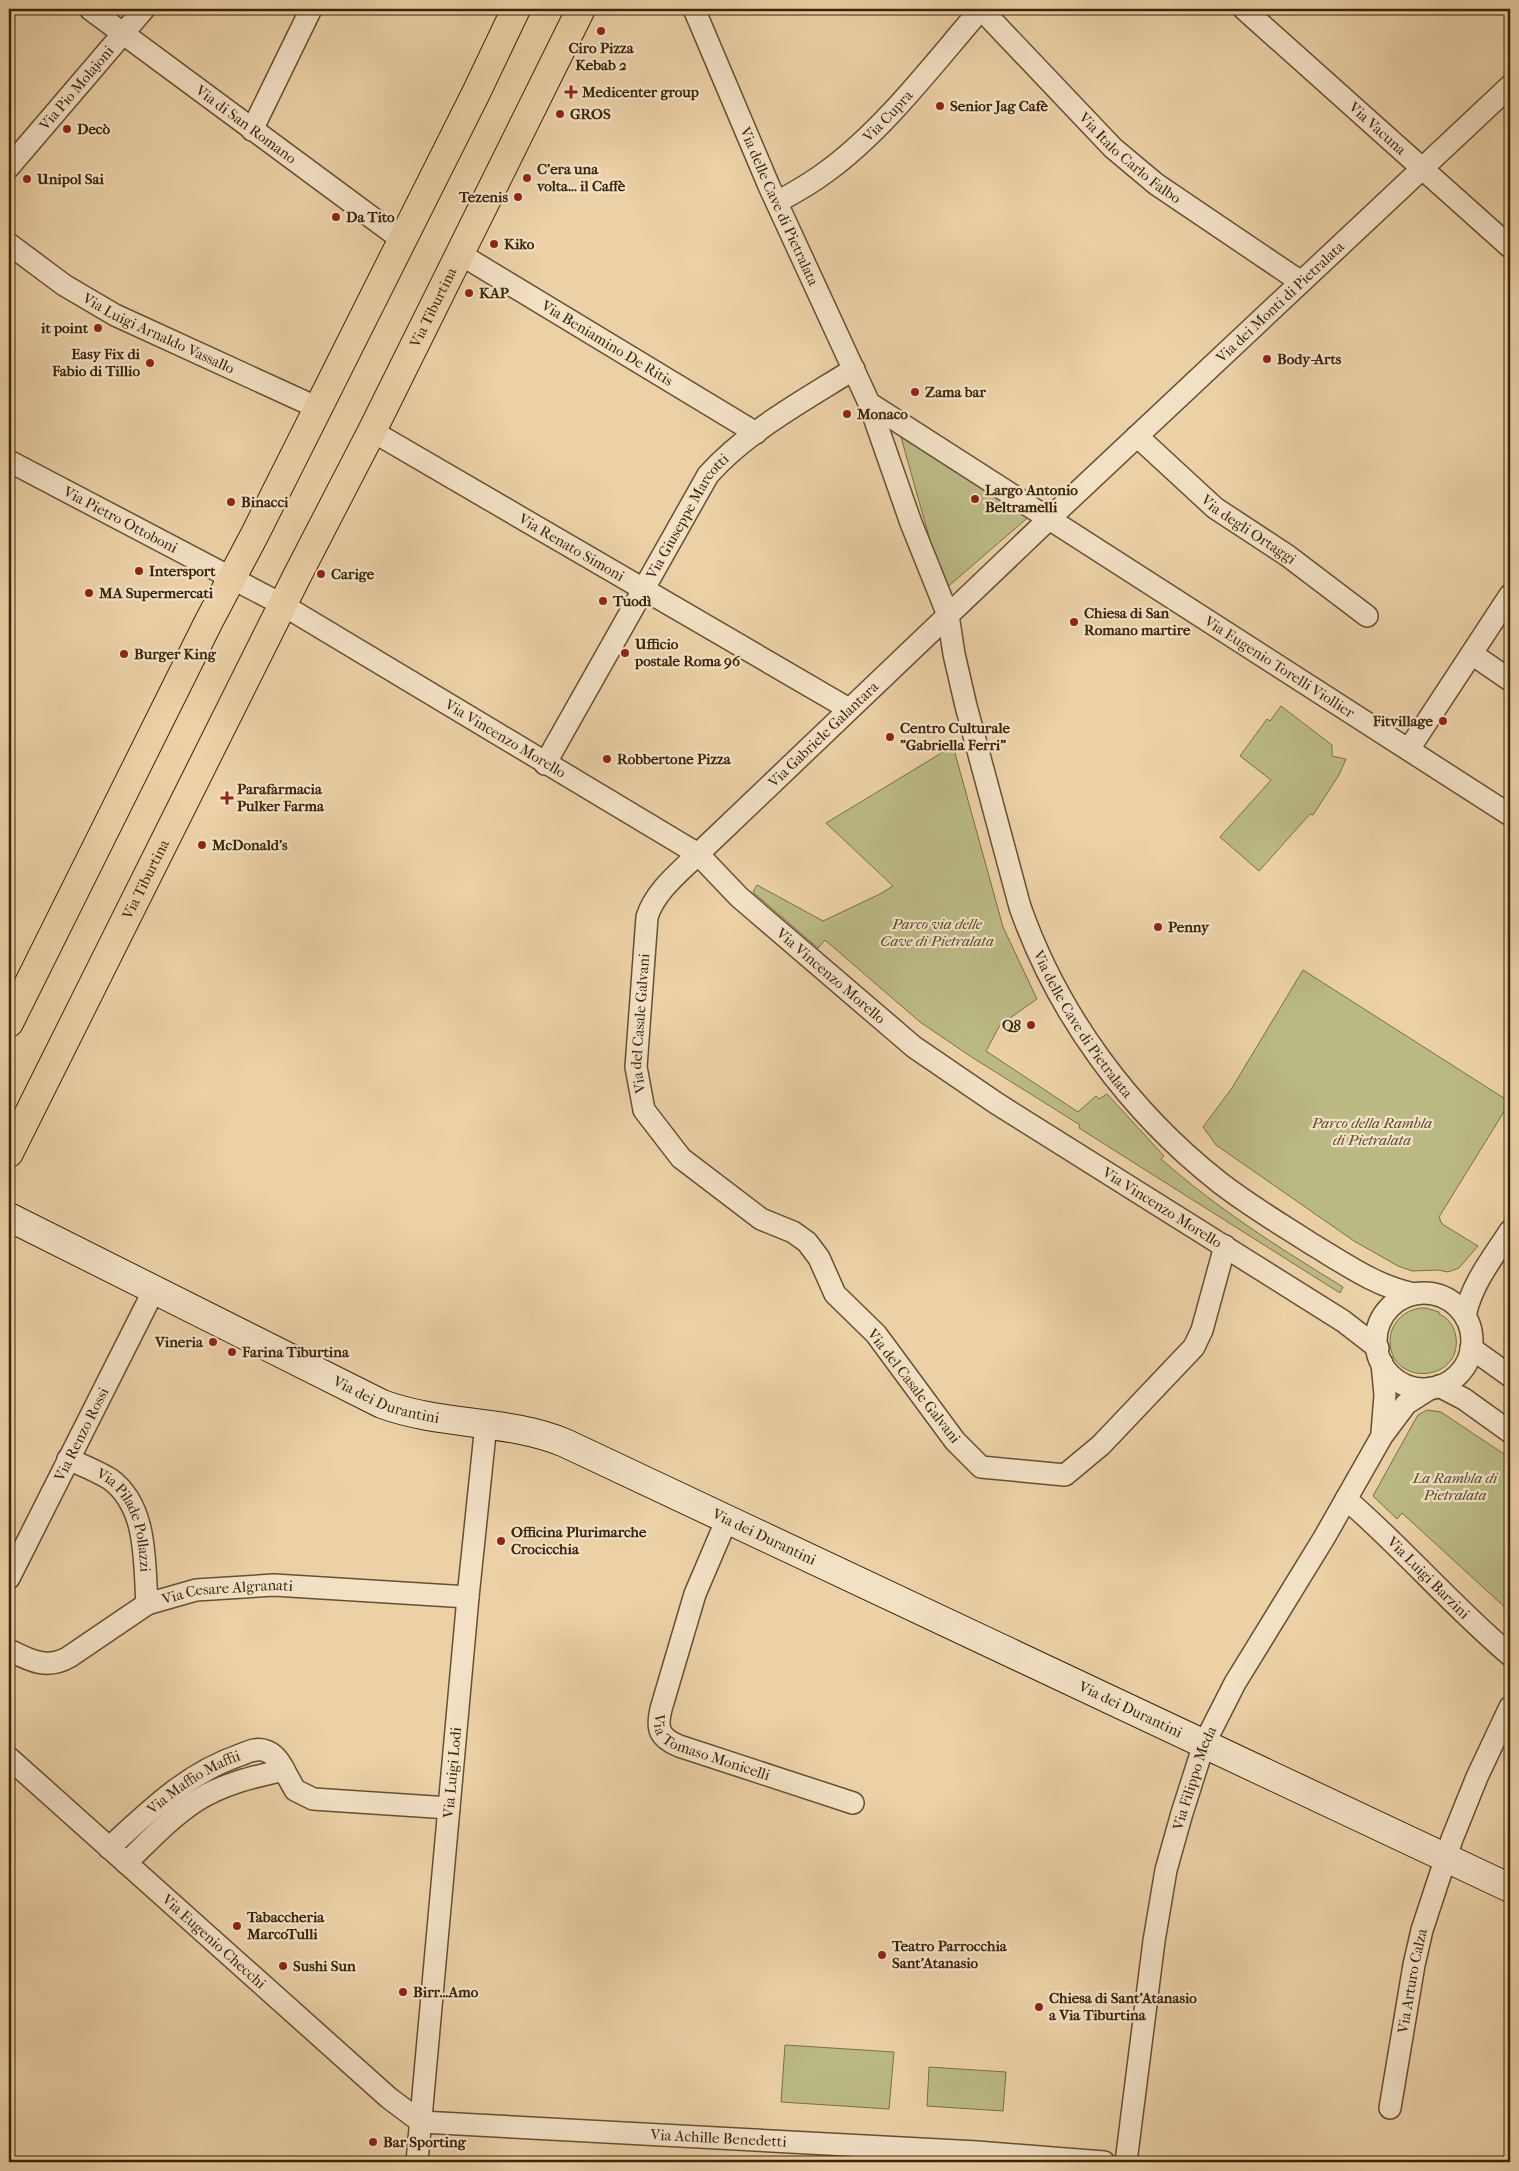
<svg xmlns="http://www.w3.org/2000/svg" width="1519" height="2171" font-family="'IM FELL French Canon',serif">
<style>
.green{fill:#bbba85;stroke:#7a7047}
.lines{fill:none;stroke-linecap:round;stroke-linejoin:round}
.street-casing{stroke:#665030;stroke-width:24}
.secondary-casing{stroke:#3a2509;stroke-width:30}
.primary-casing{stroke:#3a2509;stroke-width:30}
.street{stroke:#f3e1c6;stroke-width:21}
.secondary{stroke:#f3e1c6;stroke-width:28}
.primary{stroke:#ecd1a7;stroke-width:28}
.poi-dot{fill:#8f2418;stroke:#f3e1c6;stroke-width:2}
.labels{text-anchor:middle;stroke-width:4.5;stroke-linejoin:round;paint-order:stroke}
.poi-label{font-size:15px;font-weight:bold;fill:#3a2509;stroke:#f3e1c6;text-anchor:start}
.street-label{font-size:15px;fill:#3a2509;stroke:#f3e1c6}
.park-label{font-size:15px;font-style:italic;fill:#5a4a28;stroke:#f3e1c6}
</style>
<rect width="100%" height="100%" fill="#ecd1a7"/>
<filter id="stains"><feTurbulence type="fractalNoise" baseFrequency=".004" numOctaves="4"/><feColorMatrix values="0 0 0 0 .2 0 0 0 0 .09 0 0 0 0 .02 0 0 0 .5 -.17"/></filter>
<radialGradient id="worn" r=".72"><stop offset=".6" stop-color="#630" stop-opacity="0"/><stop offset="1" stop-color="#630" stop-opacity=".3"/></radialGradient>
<g class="green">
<path d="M 899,430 L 1032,514 L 944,590 Z"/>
<path d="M 1281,706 L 1332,745 L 1332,756 L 1346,759 L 1339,775 L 1313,815 L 1310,814 L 1259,871 L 1220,837 L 1271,780 L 1240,756 L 1267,719 L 1270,721 Z"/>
<path d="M 953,746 L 1003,927 L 1037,999 L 1000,1025 L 986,1051 L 1078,1112 L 1096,1096 L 1099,1099 L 1107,1094 L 1164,1156 L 1161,1159 C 1219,1210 1278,1247 1343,1287 L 1340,1293 L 1079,1128 L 1080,1125 L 970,1056 L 920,1022 L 825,940 L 818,948 L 753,892 L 757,885 L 823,921 L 880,894 L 893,886 L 826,823 Z"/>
<path d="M 1303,970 L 1510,1102 L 1439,1217 L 1442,1224 L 1478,1246 L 1459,1268 L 1448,1272 L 1438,1270 L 1412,1271 L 1398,1266 L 1354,1241 L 1216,1145 L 1203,1127 L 1232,1088 Z"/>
<path d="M 1426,1308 L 1439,1312 L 1439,1314 C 1448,1318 1454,1325 1456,1337 C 1462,1383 1390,1387 1390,1341 C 1390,1321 1408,1307 1426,1308 Z"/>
<path d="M 1427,1410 L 1441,1412 L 1510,1458 L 1510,1612 L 1402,1513 L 1397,1519 L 1373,1496 L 1415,1420 L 1418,1415 Z"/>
<path d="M 785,2045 L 894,2052 L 889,2109 L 781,2102 Z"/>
<path d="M 929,2067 L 1006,2072 L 1003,2111 L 927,2106 Z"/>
</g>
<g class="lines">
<g class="street-casing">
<g id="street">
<path id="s1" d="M 90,9 L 401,239"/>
<path id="s2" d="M 694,9 L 769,186 L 869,403 L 911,523 L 948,615 L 954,654 L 966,706 L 1020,907 C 1058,1015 1129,1111 1219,1182 C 1247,1204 1279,1223 1310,1243 C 1344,1263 1375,1286 1414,1294"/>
<path id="s3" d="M 981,9 L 1113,148 L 1156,184 L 1301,282"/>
<path id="s4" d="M 1244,9 L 1510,247"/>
<path d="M 252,130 L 311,9"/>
<path id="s5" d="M 9,167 L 144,9"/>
<path id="s6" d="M 777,202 C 794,193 810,184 826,172 C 884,130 934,63 981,9"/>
<path id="s7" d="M 9,244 L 64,285 L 115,315 L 318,408"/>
<path id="s8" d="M 460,254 L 756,433"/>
<path id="s9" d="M 869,403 L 1510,815"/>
<path id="s10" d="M 372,431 L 849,709"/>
<path id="s11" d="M 1137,436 L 1215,508 L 1288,556 L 1367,616"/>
<path id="s12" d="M 9,461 L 283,605 L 698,854 L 739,897 L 914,1047 L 996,1103 L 1343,1321 L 1378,1348"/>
<path d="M 1472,654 L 1510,680"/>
<path d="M 1409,749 L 1510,595"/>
<path id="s13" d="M 545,764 L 708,475 C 747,431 805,400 854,369"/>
<path id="s14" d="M 1225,1246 L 1202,1330 L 1194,1347 L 1101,1445 L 1065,1475 L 981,1467 L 955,1441 L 876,1334 L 835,1294 L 819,1258 L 807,1242 L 793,1232 L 761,1219 L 681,1158 L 644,1110 L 636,1067 L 647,917 C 655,891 680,872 698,854 L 1050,518 L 1510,86"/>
<circle cx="1424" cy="1341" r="48"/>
<path d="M 1465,1316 C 1472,1283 1492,1259 1510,1231"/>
<path d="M 1471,1348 L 1510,1376"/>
<path d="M 1382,1363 L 1385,1395 L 1382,1433"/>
<path d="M 1439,1386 L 1464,1399 L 1510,1432"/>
<path id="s15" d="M 68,1459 C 82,1465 97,1471 110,1479 C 148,1507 144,1561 147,1604"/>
<path id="s16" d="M 1346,1499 C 1403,1548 1452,1606 1510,1655"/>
<path id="s17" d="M 727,1519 L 695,1594 L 661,1709 C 656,1730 660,1738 679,1746 L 853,1803"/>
<path id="s18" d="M 9,1578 L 154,1290"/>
<path id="s19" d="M 9,1650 C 29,1660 47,1670 69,1657 L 147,1604 L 196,1590 L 274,1585 L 468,1597"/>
<path id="s20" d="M 9,1758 L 389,2098 L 421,2122"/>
<path id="s21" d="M 109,1848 C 149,1811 187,1773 240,1755 C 248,1752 257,1747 266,1751 C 275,1754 280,1762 284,1770"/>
<path d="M 126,1863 C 148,1842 170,1818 196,1801 C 222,1784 253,1777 284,1770 L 295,1790 L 313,1799 L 449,1808"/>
<path id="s22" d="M 1390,2108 L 1414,1965 L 1422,1930 L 1452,1839 L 1477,1777 L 1510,1707"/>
<path id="s23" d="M 421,2122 L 977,2152 L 1104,2162"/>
<path id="s24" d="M 417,2162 L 468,1597 L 486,1424"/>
<path id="s25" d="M 1126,2162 L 1154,1941 L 1166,1870 L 1182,1813 L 1204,1744 L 1235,1683 L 1324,1538 L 1382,1436 L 1406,1404 L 1431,1388"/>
</g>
</g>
<g class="secondary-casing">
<g id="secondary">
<path id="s26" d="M 9,1217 L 382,1404 C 442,1426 507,1419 565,1443 L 1510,1888"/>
</g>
</g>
<g class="primary-casing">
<g id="primary">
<path d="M 9,1023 L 209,621 L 255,534 L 476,93 L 516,9"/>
<path id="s27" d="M 9,1153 L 297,576 L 372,431 L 581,9"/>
</g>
</g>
<use href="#street" class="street"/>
<use href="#secondary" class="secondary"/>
<use href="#primary" class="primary"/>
</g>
<g class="poi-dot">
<circle cx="601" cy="31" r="5"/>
<path d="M568.5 84.5h5v5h5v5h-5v5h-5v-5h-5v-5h5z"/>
<circle cx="940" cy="106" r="5"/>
<circle cx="560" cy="114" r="5"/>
<circle cx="67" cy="129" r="5"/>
<circle cx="527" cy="178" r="5"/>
<circle cx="27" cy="179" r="5"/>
<circle cx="518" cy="197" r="5"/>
<circle cx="336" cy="217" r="5"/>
<circle cx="494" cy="244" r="5"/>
<circle cx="469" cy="293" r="5"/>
<circle cx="98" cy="328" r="5"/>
<circle cx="1267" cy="359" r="5"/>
<circle cx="150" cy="363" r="5"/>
<circle cx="915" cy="392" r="5"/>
<circle cx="847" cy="414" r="5"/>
<circle cx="975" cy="499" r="5"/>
<circle cx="231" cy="502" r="5"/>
<circle cx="139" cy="571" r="5"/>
<circle cx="321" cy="574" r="5"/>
<circle cx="89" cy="593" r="5"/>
<circle cx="603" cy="601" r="5"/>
<circle cx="1074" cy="622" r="5"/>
<circle cx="625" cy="653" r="5"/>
<circle cx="124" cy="654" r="5"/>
<circle cx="1443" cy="721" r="5"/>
<circle cx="890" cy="737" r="5"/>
<circle cx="607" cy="759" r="5"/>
<path d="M224.5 790.5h5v5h5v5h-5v5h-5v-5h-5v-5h5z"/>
<circle cx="202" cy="845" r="5"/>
<circle cx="1158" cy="927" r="5"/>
<circle cx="1031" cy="1025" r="5"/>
<circle cx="213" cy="1342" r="5"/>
<circle cx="232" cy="1352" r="5"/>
<circle cx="501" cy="1541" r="5"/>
<circle cx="237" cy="1926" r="5"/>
<circle cx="882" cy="1955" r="5"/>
<circle cx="283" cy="1966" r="5"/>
<circle cx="403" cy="1992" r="5"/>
<circle cx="1039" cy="2007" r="5"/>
<circle cx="373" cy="2142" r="5"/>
</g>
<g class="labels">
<g class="poi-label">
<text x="601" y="53" text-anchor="middle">Ciro Pizza<tspan x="601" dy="17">Kebab 2</tspan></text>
<text x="582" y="97">Medicenter group</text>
<text x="950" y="111">Senior Jag Cafè</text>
<text x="570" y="119">GROS</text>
<text x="77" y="134">Decò</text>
<text x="537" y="174">C'era una<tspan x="537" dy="17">volta... il Caffè</tspan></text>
<text x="37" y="184">Unipol Sai</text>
<text x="508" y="202" text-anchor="end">Tezenis</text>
<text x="346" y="222">Da Tito</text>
<text x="504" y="249">Kiko</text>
<text x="479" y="298">KAP</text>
<text x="88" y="333" text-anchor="end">it point</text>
<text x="140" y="359" text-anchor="end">Easy Fix di<tspan x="140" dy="17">Fabio di Tillio</tspan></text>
<text x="1277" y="364">Body-Arts</text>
<text x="925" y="397">Zama bar</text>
<text x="857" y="419">Monaco</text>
<text x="985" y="495">Largo Antonio<tspan x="985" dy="17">Beltramelli</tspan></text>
<text x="241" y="507">Binacci</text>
<text x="149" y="576">Intersport</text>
<text x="331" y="579">Carige</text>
<text x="99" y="598">MA Supermercati</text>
<text x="613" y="606">Tuodì</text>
<text x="1084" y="618">Chiesa di San<tspan x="1084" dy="17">Romano martire</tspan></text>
<text x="635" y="649">Ufficio<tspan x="635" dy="17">postale Roma 96</tspan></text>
<text x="134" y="659">Burger King</text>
<text x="1433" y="726" text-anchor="end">Fitvillage</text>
<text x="900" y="733">Centro Culturale<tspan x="900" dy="17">"Gabriella Ferri"</tspan></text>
<text x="617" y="764">Robbertone Pizza</text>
<text x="237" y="794">Parafarmacia<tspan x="237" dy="17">Pulker Farma</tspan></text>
<text x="212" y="850">McDonald's</text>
<text x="1168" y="932">Penny</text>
<text x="1021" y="1030" text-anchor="end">Q8</text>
<text x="203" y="1347" text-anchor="end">Vineria</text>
<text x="242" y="1357">Farina Tiburtina</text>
<text x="511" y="1537">Officina Plurimarche<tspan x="511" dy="17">Crocicchia</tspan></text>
<text x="247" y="1922">Tabaccheria<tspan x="247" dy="17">MarcoTulli</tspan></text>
<text x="892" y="1951">Teatro Parrocchia<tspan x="892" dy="17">Sant'Atanasio</tspan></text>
<text x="293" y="1971">Sushi Sun</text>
<text x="413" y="1997">Birr...Amo</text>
<text x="1049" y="2003">Chiesa di Sant'Atanasio<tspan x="1049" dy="17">a Via Tiburtina</tspan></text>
<text x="383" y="2147">Bar Sporting</text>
</g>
<g class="street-label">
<text dy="5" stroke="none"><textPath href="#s5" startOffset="104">Via Pio Molajoni</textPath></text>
<text dy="5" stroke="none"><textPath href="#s6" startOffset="141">Via Cupra</textPath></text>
<text dy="5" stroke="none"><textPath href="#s1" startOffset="194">Via di San Romano</textPath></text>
<text dy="5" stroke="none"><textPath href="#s4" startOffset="179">Via Vacuna</textPath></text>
<text dy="5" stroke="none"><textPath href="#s3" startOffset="211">Via Italo Carlo Falbo</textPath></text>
<text dy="5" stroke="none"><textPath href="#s2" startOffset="215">Via delle Cave di Pietralata</textPath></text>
<text dy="5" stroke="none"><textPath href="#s14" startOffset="1950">Via dei Monti di Pietralata</textPath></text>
<text dy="5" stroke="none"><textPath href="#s27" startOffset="946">Via Tiburtina</textPath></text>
<text dy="5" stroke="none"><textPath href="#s7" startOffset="175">Via Luigi Arnaldo Vassallo</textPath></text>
<text dy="5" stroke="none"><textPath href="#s8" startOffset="172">Via Beniamino De Ritis</textPath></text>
<text dy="5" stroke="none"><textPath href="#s13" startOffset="286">Via Giuseppe Marcotti</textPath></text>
<text dy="5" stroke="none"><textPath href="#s12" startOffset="126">Via Pietro Ottoboni</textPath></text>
<text dy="5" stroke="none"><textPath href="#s11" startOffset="146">Via degli Ortaggi</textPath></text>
<text dy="5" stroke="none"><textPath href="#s10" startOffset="231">Via Renato Simoni</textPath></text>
<text dy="5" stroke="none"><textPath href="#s9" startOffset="488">Via Eugenio Torelli Viollier</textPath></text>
<text dy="5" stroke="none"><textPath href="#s14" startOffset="1321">Via Gabriele Galantara</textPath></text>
<text dy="5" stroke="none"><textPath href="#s12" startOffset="569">Via Vincenzo Morello</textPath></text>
<text dy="5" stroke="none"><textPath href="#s27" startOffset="306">Via Tiburtina</textPath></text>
<text dy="5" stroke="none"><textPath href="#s12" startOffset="974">Via Vincenzo Morello</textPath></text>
<text dy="5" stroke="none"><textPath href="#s14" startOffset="959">Via del Casale Galvani</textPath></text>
<text dy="5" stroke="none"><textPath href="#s2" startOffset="1092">Via delle Cave di Pietralata</textPath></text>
<text dy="5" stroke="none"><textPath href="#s12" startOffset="1379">Via Vincenzo Morello</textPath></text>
<text transform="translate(914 1386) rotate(52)" y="5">Via del Casale Galvani</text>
<text dy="5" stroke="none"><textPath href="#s26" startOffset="420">Via dei Durantini</textPath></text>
<text dy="5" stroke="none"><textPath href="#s18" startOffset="161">Via Renzo Rossi</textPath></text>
<text dy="5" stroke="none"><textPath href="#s15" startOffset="91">Via Pilade Pollazzi</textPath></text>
<text dy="5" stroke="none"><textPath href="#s26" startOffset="825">Via dei Durantini</textPath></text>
<text dy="5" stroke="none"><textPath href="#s16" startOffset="114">Via Luigi Barzini</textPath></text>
<text dy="5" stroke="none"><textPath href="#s19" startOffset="240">Via Cesare Algranati</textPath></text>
<text dy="5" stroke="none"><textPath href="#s26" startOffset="1230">Via dei Durantini</textPath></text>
<text dy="5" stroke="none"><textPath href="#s17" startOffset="275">Via Tomaso Monicelli</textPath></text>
<text dy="5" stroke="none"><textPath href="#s24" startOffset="391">Via Luigi Lodi</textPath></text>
<text dy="5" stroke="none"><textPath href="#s25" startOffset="391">Via Filippo Meda</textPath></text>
<text dy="5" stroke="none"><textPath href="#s21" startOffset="108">Via Maffio Maffii</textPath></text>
<text dy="5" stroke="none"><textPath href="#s20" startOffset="275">Via Eugenio Checchi</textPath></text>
<text dy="5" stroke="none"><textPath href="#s22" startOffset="129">Via Arturo Calza</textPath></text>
<text dy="5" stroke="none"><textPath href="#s23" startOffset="298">Via Achille Benedetti</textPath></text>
</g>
<g class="park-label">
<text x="937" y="929">Parco via delle<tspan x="937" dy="17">Cave di Pietralata</tspan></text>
<text x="1372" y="1128">Parco della Rambla<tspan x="1372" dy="17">di Pietralata</tspan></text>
<text x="1455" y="1483">La Rambla di<tspan x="1455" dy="17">Pietralata</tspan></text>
</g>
</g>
<rect width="1519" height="2171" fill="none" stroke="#ecd1a7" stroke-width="30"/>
<rect x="10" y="10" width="1499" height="2151" fill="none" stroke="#3a2509" stroke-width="2.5"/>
<rect x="15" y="15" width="1489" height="2141" fill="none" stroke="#3a2509"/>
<rect width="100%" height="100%" filter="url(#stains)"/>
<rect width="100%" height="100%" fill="url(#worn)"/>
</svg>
